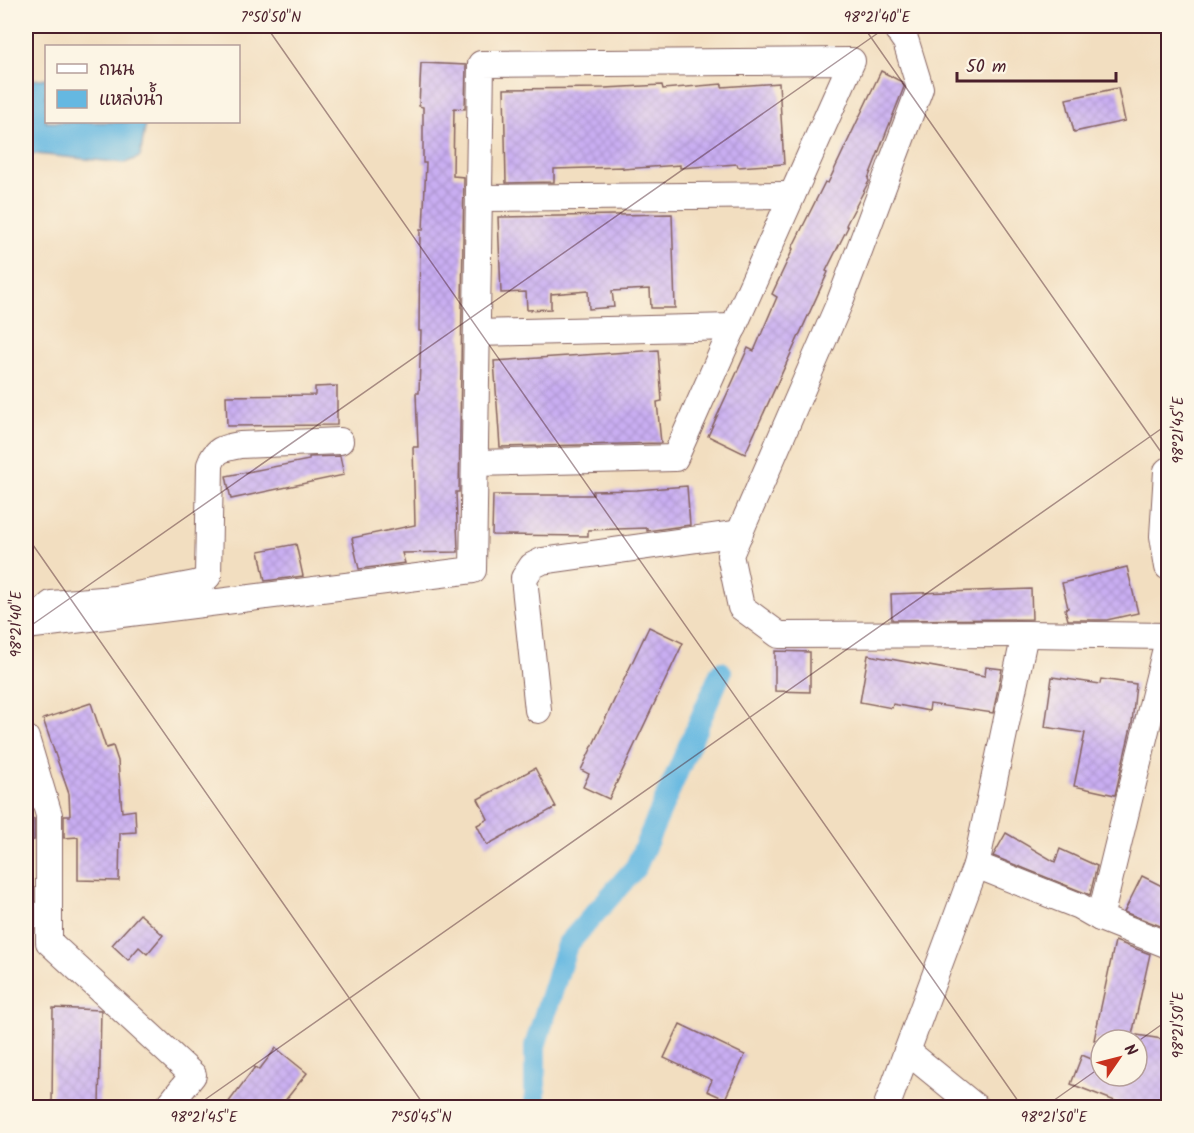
<svg xmlns="http://www.w3.org/2000/svg" width="1194" height="1133" font-family="Kalam,'Playpen Sans Thai',sans-serif">
<style>
.water{fill:#65b8e1;stroke:#586c86;stroke-width:1.5}
.lines{fill:none;stroke-linecap:round;stroke-linejoin:round}
.canal{stroke:#65b8e1;stroke-width:22}
.building{fill:url(#building-cross-hatch)}
.street-casing{stroke:#85625f;stroke-width:28}
.street{stroke:#fff;stroke-width:26}
.ticks{fill:none;stroke:#4a1f2b;stroke-width:1.5;stroke-opacity:0.45}
.neatline{fill:none;stroke:#4a1f2b;stroke-width:2}
.ticks-label{font-size:15px;text-anchor:middle;fill:#4a1f2b}
</style>
<defs>
<pattern id="building-cross-hatch" width="8" height="8" patternUnits="userSpaceOnUse" patternTransform="scale(1.5)"><rect width="8" height="8" fill="#c9aef2"/><path d="M0 0l8 8M0 8l8-8" fill="none" stroke="#ae95d0"/></pattern>
</defs>
<rect width="100%" height="100%" fill="#fcf5e5"/>
<filter id="ink" filterUnits="userSpaceOnUse"><feTurbulence type="fractalNoise" baseFrequency=".0167" numOctaves="2"/><feDisplacementMap in="SourceGraphic" scale="12" xChannelSelector="R" yChannelSelector="G"/><feConvolveMatrix kernelMatrix="1 2 1 2 8 2 1 2 1" color-interpolation-filters="sRGB"/></filter>
<filter id="wash" filterUnits="userSpaceOnUse"><feTurbulence type="fractalNoise" baseFrequency=".008" numOctaves="4" result="noise"/><feDisplacementMap in="SourceGraphic" scale="24" xChannelSelector="R" yChannelSelector="G"/><feGaussianBlur stdDeviation="1.35" result="paint"/><feColorMatrix in="noise" values="0 0 0 0 0 0 0 0 0 0 0 0 0 0 0 0 0 1.4 0 .05"/><feComposite in="paint" operator="in"/></filter>
<g filter="url(#wash)">
<rect width="100%" height="100%" fill="#f2dec0"/>
<path class="water" d="M 46,78 L 46,122 L 146,122 L 140,157 L 125,163 L 26,153 L 26,81 Z"/>
<g class="lines">
<path class="canal" d="M 535,1108 L 535,1046 L 567,945 L 636,867 L 721,672"/>
</g>
<g id="blocks">
<g class="building">
<path d="M 421,63 L 466,65 L 465,109 L 454,108 L 453,176 L 464,177 L 459,492 L 456,492 L 458,552 L 402,553 L 405,563 L 359,569 L 352,538 L 415,525 L 413,447 L 418,447 L 416,393 L 419,393 L 421,331 L 419,331 L 420,230 L 423,230 L 426,163 L 423,163 L 423,107 L 419,106 Z"/>
<path d="M 881,71 L 902,82 L 904,87 L 868,179 L 869,181 L 846,225 L 848,227 L 826,271 L 828,272 L 745,454 L 708,436 L 748,348 L 754,351 L 777,297 L 772,294 L 793,249 L 792,248 L 825,182 L 828,183 Z"/>
<path d="M 779,83 L 784,164 L 738,167 L 737,164 L 680,168 L 680,165 L 623,169 L 623,167 L 554,169 L 554,182 L 506,183 L 504,89 L 605,88 L 662,85 L 663,89 L 722,84 L 722,87 Z"/>
<path d="M 1118,88 L 1125,121 L 1074,132 L 1066,99 Z"/>
<path d="M 672,214 L 675,308 L 651,308 L 650,289 L 612,291 L 614,307 L 589,309 L 588,291 L 551,294 L 551,309 L 527,310 L 526,292 L 501,293 L 498,217 Z"/>
<path d="M 658,350 L 662,401 L 657,402 L 661,443 L 500,447 L 494,361 Z"/>
<path d="M 337,386 L 337,425 L 227,426 L 226,396 L 315,395 L 315,387 Z"/>
<path d="M 340,456 L 344,475 L 231,499 L 226,476 L 309,460 L 309,457 Z"/>
<path d="M 687,486 L 690,525 L 647,531 L 647,528 L 588,530 L 588,536 L 492,535 L 493,495 L 593,495 L 593,491 L 637,490 Z"/>
<path d="M 296,544 L 303,576 L 265,581 L 259,551 Z"/>
<path d="M 1127,567 L 1138,613 L 1107,620 L 1068,620 L 1065,609 L 1068,608 L 1062,583 Z"/>
<path d="M 1031,589 L 1032,619 L 892,620 L 891,594 Z"/>
<path d="M 649,627 L 683,643 L 609,799 L 583,787 L 589,774 L 581,770 Z"/>
<path d="M 775,651 L 810,652 L 810,692 L 775,691 Z"/>
<path d="M 868,655 L 985,676 L 986,667 L 1002,669 L 993,713 L 930,704 L 929,711 L 893,704 L 892,708 L 860,702 Z"/>
<path d="M 1052,677 L 1100,684 L 1101,679 L 1136,684 L 1132,723 L 1115,795 L 1074,786 L 1085,733 L 1045,727 Z"/>
<path d="M 91,703 L 106,748 L 113,746 L 118,761 L 122,812 L 135,810 L 136,832 L 120,833 L 119,881 L 78,880 L 78,837 L 64,838 L 64,816 L 70,816 L 69,794 L 43,719 Z"/>
<path d="M 535,768 L 556,807 L 487,845 L 477,825 L 488,819 L 478,799 Z"/>
<path d="M 26,819 L 34,819 L 34,840 L 26,841 Z"/>
<path d="M 1006,833 L 1055,862 L 1060,849 L 1097,866 L 1090,895 L 993,856 Z"/>
<path d="M 1142,876 L 1168,889 L 1168,929 L 1124,912 Z"/>
<path d="M 140,914 L 163,935 L 147,954 L 139,947 L 128,960 L 112,945 Z"/>
<path d="M 1115,941 L 1150,954 L 1131,1040 L 1094,1040 Z"/>
<path d="M 53,1008 L 101,1010 L 99,1107 L 52,1107 Z"/>
<path d="M 680,1024 L 745,1055 L 725,1099 L 707,1091 L 712,1080 L 664,1058 Z"/>
<path d="M 1137,1035 L 1168,1040 L 1168,1107 L 1143,1107 L 1120,1103 L 1071,1084 L 1082,1055 L 1101,1063 L 1101,1076 L 1137,1076 Z"/>
<path d="M 276,1048 L 307,1073 L 280,1107 L 225,1107 L 255,1067 L 259,1070 Z"/>
</g>
</g>
</g>
<g filter="url(#ink)">
<use href="#blocks" fill-opacity="0" stroke="#85625f" stroke-width="1.5"/>
<g class="lines">
<g class="street-casing">
<g id="street">
<path d="M 895,26 L 906,42 L 920,88 L 839,304 L 730,555 L 741,607 L 779,635 L 1025,634 L 1168,636"/>
<path d="M 479,198 L 792,195"/>
<path d="M 477,333 L 734,327"/>
<path d="M 1167,471 L 1163,536 L 1168,567"/>
<path d="M 28,625 L 51,604 L 115,599 L 195,584 L 202,582 L 208,576 L 210,465 C 215,449 224,448 240,445 L 340,441"/>
<path d="M 26,626 L 473,570 L 481,64 L 852,61 L 675,458 L 475,463"/>
<path d="M 538,710 L 524,578 L 532,566 L 542,561 L 740,533"/>
<path d="M 26,738 L 49,815 L 49,942 L 193,1075 L 167,1108"/>
<path d="M 976,865 L 1079,906 L 1100,918 L 1168,945"/>
<path d="M 1100,918 L 1168,640"/>
<path d="M 907,1051 L 977,1108"/>
<path d="M 886,1108 L 976,865 L 1025,634"/>
</g>
</g>
<use href="#street" class="street"/>
</g>
</g>
<path class="ticks" d="M 266,26 L 1023,1108M 863,26 L 1168,462M 26,34 L 37,26M 26,535 L 426,1108M 26,629 L 888,26M 1137,1042 L 1168,1020M 193,1108 L 1168,424M 1043,1108 L 1101,1067"/>
<rect width="1194" height="1133" fill="none" stroke="#fcf5e5" stroke-width="66"/>
<rect x="45" y="45" width="195" height="78" fill="#fcf5e5" stroke="#b59f9b" stroke-width="1.5"/>
<rect x="57" y="64" width="30" height="9" fill="#ffffff" stroke="#b59f9b" stroke-width="1.5"/>
<text x="99" y="75" font-size="18" fill="#4a1f2b">ถนน</text>
<rect x="57" y="90" width="30" height="18" fill="#65b8e1" stroke="#b59f9b" stroke-width="1.5"/>
<text x="99" y="105" font-size="18" fill="#4a1f2b">แหล่งน้ำ</text>
<g transform="translate(1119 1058) rotate(55)"><circle r="28" fill="#fcf5e5" stroke="#b59f9b" stroke-width="1.5"/>
<path d="M0-4.5L10 22L0 15L-10 22Z" fill="#c8321e"/>
<text y="-9" font-size="16" font-weight="bold" text-anchor="middle" fill="#4a1f2b">N</text>
</g>
<path d="M957 72v9h159v-9" fill="none" stroke="#4a1f2b" stroke-width="3"/>
<text x="966" y="72" font-size="18" fill="#4a1f2b" stroke="#fcf5e5" stroke-width="4.5" paint-order="stroke">50 m</text>
<rect x="33" y="33" width="1128" height="1067" class="neatline"/>
<g class="ticks-label">
<text x="271" y="22">7°50'50"N</text>
<text x="877" y="22">98°21'40"E</text>
<text transform="translate(1178 430) rotate(-90)" y="5">98°21'45"E</text>
<text transform="translate(16 624) rotate(-90)" y="5">98°21'40"E</text>
<text transform="translate(1178 1025) rotate(-90)" y="5">98°21'50"E</text>
<text x="204" y="1122">98°21'45"E</text>
<text x="421" y="1122">7°50'45"N</text>
<text x="1054" y="1122">98°21'50"E</text>
</g>
</svg>
